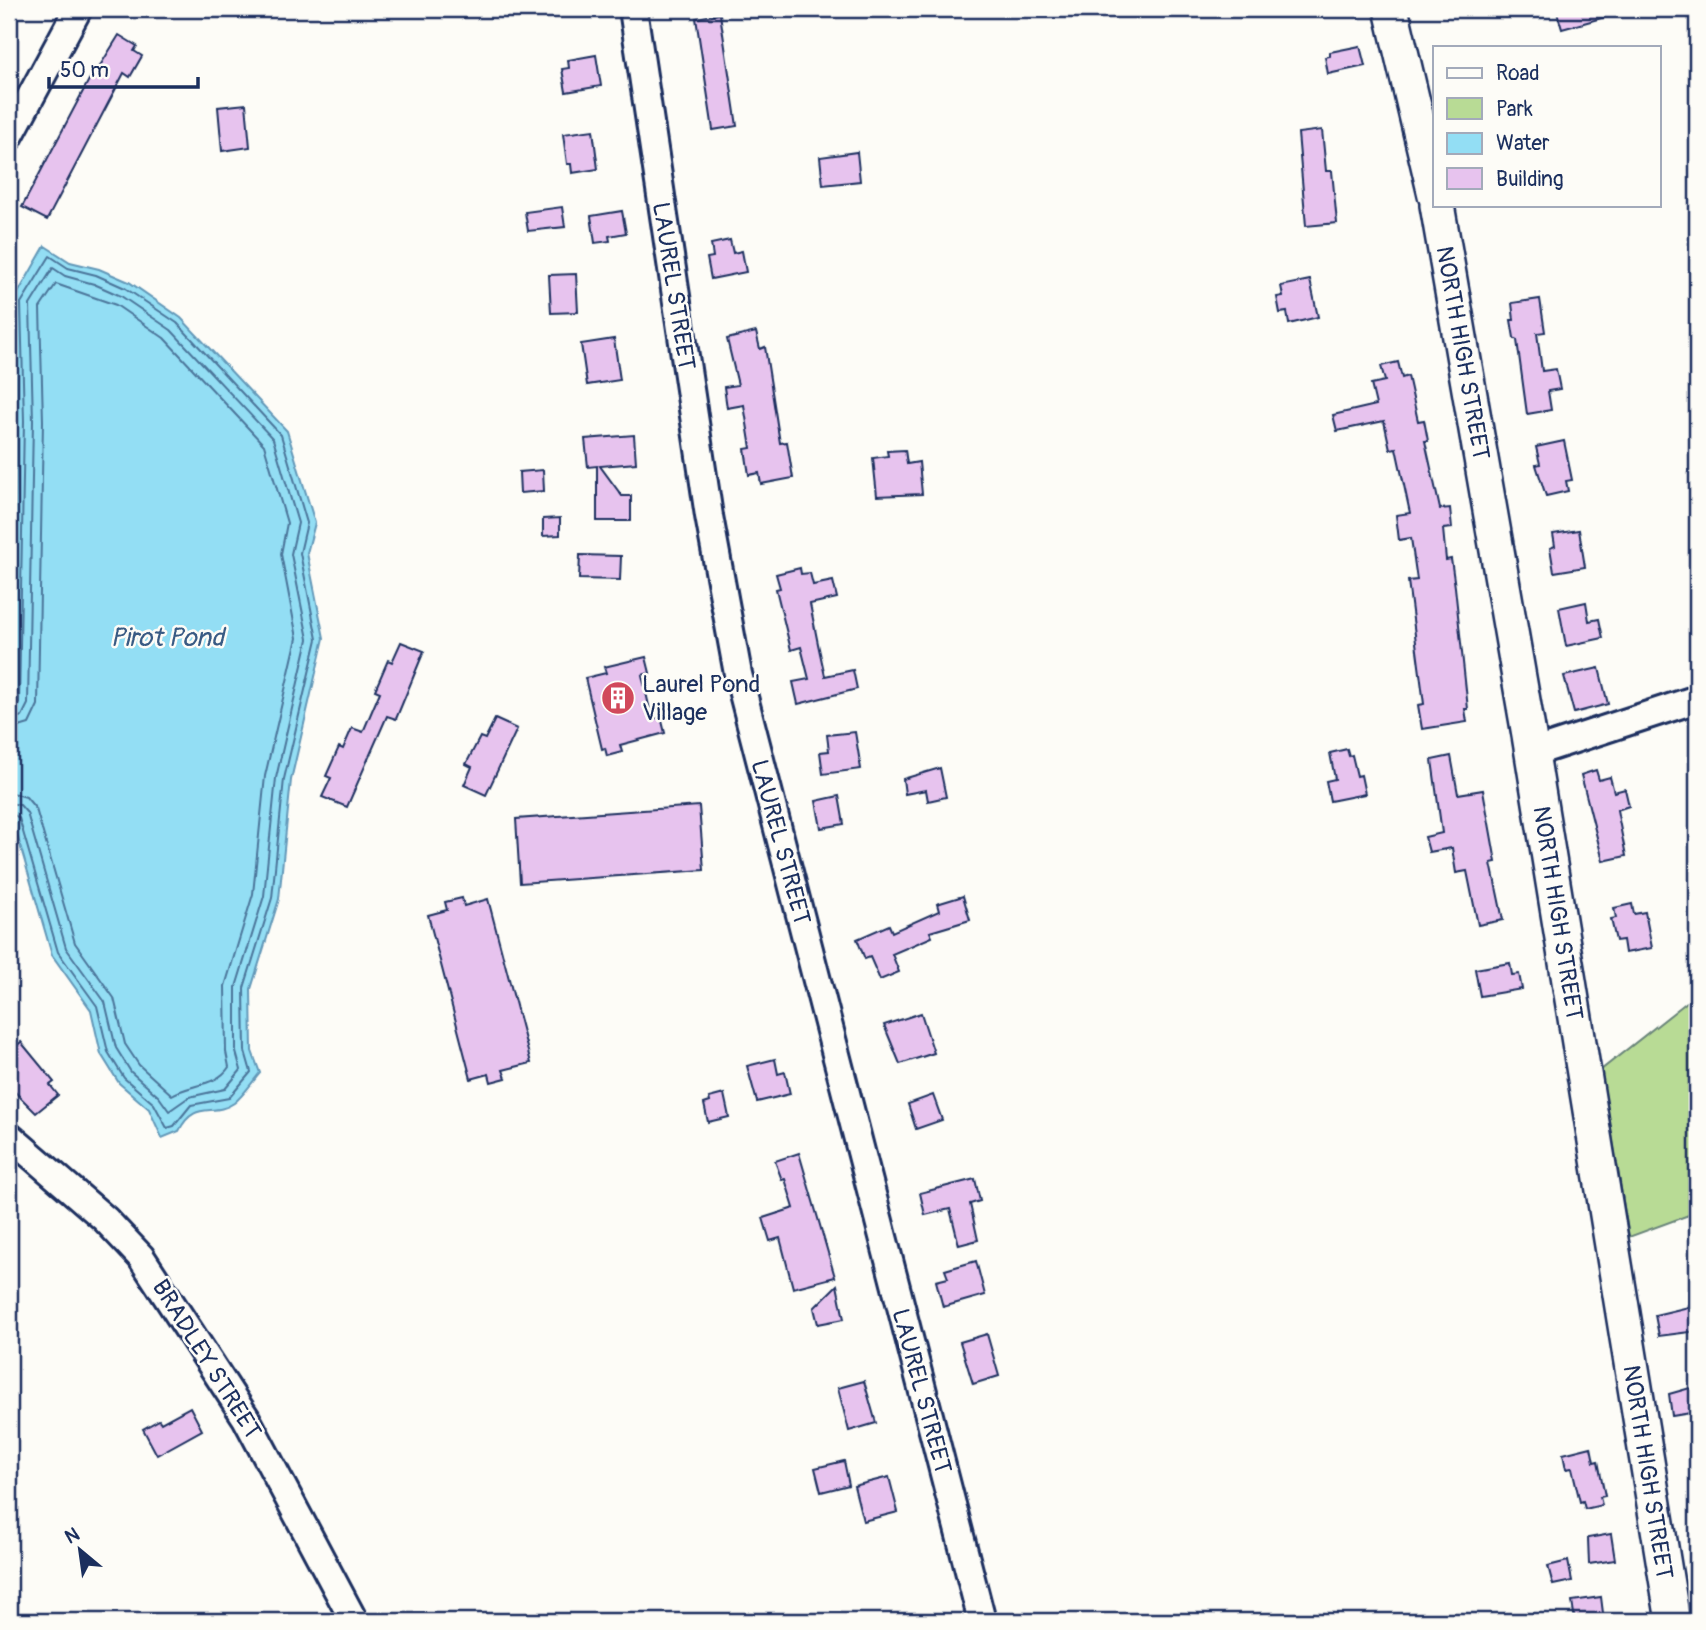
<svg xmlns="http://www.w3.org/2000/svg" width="1706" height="1630" font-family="Pangolin,sans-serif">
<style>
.green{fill:#b8db95;stroke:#6a857a;stroke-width:2}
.water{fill:#93def4;stroke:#6398b8;stroke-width:2}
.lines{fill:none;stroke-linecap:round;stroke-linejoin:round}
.shore{stroke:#4b759a;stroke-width:2}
.building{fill:#e7c3ee;stroke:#1b2f5e;stroke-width:2}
.minor-casing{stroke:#1b2f5e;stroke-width:32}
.major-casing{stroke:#1b2f5e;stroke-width:38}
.minor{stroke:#fdfcf7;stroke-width:26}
.major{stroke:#fdfcf7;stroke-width:33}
.labels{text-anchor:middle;stroke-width:5;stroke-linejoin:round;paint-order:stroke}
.street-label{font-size:24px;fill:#1b2f5e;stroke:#fdfcf7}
.poi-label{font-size:24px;fill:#1b2f5e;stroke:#fdfcf7;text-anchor:start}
.water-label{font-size:26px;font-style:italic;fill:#395b84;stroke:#fdfcf7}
</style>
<rect width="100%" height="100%" fill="#fdfcf7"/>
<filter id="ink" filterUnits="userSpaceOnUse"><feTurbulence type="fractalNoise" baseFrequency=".0143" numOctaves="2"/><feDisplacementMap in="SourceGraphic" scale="14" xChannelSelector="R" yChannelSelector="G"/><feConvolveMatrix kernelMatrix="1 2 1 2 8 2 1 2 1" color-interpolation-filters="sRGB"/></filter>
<g filter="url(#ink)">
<path class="green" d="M 1697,994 L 1697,1212 L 1629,1237 L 1601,1070 Z"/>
<path class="water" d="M 45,246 L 70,262 L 99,269 L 129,282 L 181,318 L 287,431 L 315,523 L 307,553 L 324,638 L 291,780 L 279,899 L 251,989 L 252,1051 L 260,1073 C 252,1082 244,1095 234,1103 C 213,1118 195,1099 179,1131 L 162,1138 L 149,1109 L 119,1083 L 101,1054 L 91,1010 L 52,955 L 9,807 L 17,421 L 14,300 Z"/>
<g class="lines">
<g class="shore">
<path d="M 9,711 L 16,709 L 19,703 L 24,421 L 21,303 L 50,256 L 68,268 L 96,275 L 125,288 L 177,323 L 281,435 L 307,523 L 300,553 L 317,639 L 284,779 L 272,898 L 244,988 L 245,1051 L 251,1072 L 229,1098 L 191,1105 L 174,1126 L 167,1128 L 154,1104 L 124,1078 L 108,1052 L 97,1006 L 58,952 L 19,818 L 9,812"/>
<path d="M 9,720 L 22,716 L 28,704 L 33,421 L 30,305 L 53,268 L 65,276 L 94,284 L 121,296 L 171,330 L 273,439 L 298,523 L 291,554 L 308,639 L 276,778 L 264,896 L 236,987 L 236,1052 L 241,1070 L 225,1089 L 189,1097 L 169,1111 L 159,1097 L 131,1072 L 116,1048 L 105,1002 L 66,948 L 27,813 L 20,805 L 9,803"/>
<path d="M 9,730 L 29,724 L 38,705 L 43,421 L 40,308 L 56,284 L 116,305 L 164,338 L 264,445 L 287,523 L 281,554 L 297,638 L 265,776 L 253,894 L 225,986 L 226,1052 L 229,1067 C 217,1086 191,1084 172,1095 L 139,1065 L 125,1044 L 114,998 L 75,943 L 36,809 L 26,797 L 9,792"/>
</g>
</g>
<g class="building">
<path d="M 1556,9 L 1616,9 L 1616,14 L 1562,29 Z"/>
<path d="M 720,14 L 737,126 L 713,130 L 696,18 Z"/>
<path d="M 119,35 L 137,46 L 134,51 L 142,56 L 130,77 L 124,73 L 47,220 L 22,207 L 91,76 L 93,77 Z"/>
<path d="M 1360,46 L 1365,66 L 1328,74 L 1325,57 L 1330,56 L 1330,52 Z"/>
<path d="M 596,55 L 601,86 L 566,92 L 562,69 L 569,68 L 568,60 Z"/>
<path d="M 246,104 L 250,147 L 222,151 L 218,107 Z"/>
<path d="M 593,130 L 598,169 L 572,173 L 571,164 L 567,164 L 563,134 Z"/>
<path d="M 1322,130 L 1326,171 L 1332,171 L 1337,223 L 1306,226 L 1298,133 Z"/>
<path d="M 857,152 L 860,181 L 823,185 L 820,157 Z"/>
<path d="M 562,207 L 565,227 L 528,231 L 525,212 Z"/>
<path d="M 622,211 L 626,233 L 609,236 L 610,241 L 595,243 L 591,216 Z"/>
<path d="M 730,240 L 733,253 L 742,251 L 746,272 L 711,279 L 707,258 L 713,257 L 711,244 Z"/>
<path d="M 576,274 L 578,312 L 551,313 L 549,275 Z"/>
<path d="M 1310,280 L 1318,317 L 1289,324 L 1287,312 L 1280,313 L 1277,297 L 1283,296 L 1281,286 Z"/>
<path d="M 1540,299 L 1545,332 L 1537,333 L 1542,371 L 1556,369 L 1560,389 L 1548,391 L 1551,410 L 1527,414 L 1517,340 L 1514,338 L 1511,320 L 1514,320 L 1512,303 Z"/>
<path d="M 756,332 L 760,349 L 765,347 L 780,443 L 787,442 L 793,478 L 761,484 L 759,473 L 749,475 L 745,449 L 751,448 L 744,405 L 727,408 L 724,387 L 738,385 L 727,339 Z"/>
<path d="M 614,339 L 620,380 L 587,385 L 581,344 Z"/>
<path d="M 1398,362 L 1402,378 L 1408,376 L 1418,421 L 1424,420 L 1428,441 L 1425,441 L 1440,509 L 1450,508 L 1452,528 L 1443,529 L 1446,560 L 1451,559 L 1455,587 L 1468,709 L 1465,709 L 1467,722 L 1422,729 L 1418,705 L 1424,704 L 1408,581 L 1417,580 L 1411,538 L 1399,540 L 1396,515 L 1410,513 L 1396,448 L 1390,449 L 1384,421 L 1337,431 L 1333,415 L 1376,405 L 1371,384 L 1385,381 L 1381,366 Z"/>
<path d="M 634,435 L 636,463 L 600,466 L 622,496 L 631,496 L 631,521 L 597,521 L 597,466 L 588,467 L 585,439 Z"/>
<path d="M 1564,441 L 1572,480 L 1566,481 L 1568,491 L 1546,496 L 1536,465 L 1540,464 L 1536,447 Z"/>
<path d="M 905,450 L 907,464 L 919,462 L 922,494 L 877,496 L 873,458 L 888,456 L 887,451 Z"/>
<path d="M 543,470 L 544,491 L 520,493 L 519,472 Z"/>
<path d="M 560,518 L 560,535 L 543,536 L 543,519 Z"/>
<path d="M 1579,530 L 1585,567 L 1554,572 L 1550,548 L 1555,546 L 1553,534 Z"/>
<path d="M 580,555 L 621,556 L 620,580 L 579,579 Z"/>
<path d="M 800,568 L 801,574 L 810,573 L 813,585 L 833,581 L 837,598 L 810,604 L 818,644 L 825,676 L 853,670 L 857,689 L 798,704 L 793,682 L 809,679 L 801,647 L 791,650 L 776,589 L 780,588 L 776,574 Z"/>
<path d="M 1586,602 L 1589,621 L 1599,619 L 1603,638 L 1566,646 L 1559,608 Z"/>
<path d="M 401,642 L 424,651 L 396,719 L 387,716 L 347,807 L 322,797 L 331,778 L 326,776 L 339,747 L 343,749 L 352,728 L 363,732 L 380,692 L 375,690 L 388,660 L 392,662 Z"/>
<path d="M 646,657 L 650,673 L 642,675 L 652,719 L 661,717 L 665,733 L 620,745 L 622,752 L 607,756 L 605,748 L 602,749 L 585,678 L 606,673 L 604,667 Z"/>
<path d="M 1599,668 L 1608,704 L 1574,713 L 1564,676 Z"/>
<path d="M 495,719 L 517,729 L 486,795 L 464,785 L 472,767 L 466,764 L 480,737 L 485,739 Z"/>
<path d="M 855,732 L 861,769 L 823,774 L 820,752 L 829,751 L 827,735 Z"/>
<path d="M 1347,749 L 1349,756 L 1352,755 L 1357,776 L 1361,775 L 1365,794 L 1330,801 L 1326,781 L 1335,779 L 1330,753 Z"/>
<path d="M 1451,756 L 1458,794 L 1483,790 L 1496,862 L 1491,863 L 1503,920 L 1478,925 L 1467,871 L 1456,873 L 1452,848 L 1429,852 L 1425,837 L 1442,833 L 1432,760 Z"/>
<path d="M 940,768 L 946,797 L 928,801 L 926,790 L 905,794 L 903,779 Z"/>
<path d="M 1596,770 L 1599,780 L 1610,777 L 1614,792 L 1625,789 L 1629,806 L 1617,810 L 1626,856 L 1603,861 L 1581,775 Z"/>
<path d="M 839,796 L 844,824 L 821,828 L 816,801 Z"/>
<path d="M 699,806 L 704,870 L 520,883 L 516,819 Z"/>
<path d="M 963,896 L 970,920 L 930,932 L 932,937 L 892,954 L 899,972 L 880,980 L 870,957 L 865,959 L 857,939 L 889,925 L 892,932 L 939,911 L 937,904 Z"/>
<path d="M 462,898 L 464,906 L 488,899 L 531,1063 L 503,1070 L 506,1078 L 491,1082 L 489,1074 L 471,1079 L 428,915 L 447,910 L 445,902 Z"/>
<path d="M 1632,904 L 1634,914 L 1645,912 L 1652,948 L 1625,953 L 1623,940 L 1616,941 L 1611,919 L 1616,918 L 1614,908 Z"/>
<path d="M 1510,963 L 1512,975 L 1519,974 L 1522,989 L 1480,996 L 1475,969 Z"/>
<path d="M 921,1013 L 934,1053 L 900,1064 L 884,1025 Z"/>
<path d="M 21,1042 L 54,1082 L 50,1085 L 58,1095 L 36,1113 L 9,1086 L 9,1052 Z"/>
<path d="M 775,1059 L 778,1074 L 785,1072 L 790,1094 L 757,1102 L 747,1066 Z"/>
<path d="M 724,1094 L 729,1117 L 708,1122 L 704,1104 L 710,1102 L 709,1098 Z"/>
<path d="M 933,1095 L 942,1120 L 916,1129 L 908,1104 Z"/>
<path d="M 799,1153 L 835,1277 L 793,1288 L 780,1238 L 770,1241 L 763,1218 L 794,1208 L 785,1179 L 782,1180 L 775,1161 Z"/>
<path d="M 975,1179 L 980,1201 L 970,1204 L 978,1240 L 959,1245 L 950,1209 L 925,1215 L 920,1193 Z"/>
<path d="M 976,1261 L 985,1295 L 943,1307 L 936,1281 L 948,1278 L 945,1270 Z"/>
<path d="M 837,1285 L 844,1319 L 818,1324 L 814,1308 Z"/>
<path d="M 1697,1305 L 1697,1331 L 1659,1336 L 1655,1315 Z"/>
<path d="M 987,1334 L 999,1376 L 973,1384 L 960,1342 Z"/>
<path d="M 864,1381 L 876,1423 L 849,1431 L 838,1388 Z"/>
<path d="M 1697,1386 L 1697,1412 L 1672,1416 L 1669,1394 Z"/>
<path d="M 190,1407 L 202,1430 L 157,1455 L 143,1429 L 159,1420 L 161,1423 Z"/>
<path d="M 1591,1447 L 1594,1462 L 1598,1461 L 1605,1496 L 1600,1497 L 1602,1505 L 1585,1509 L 1583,1501 L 1580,1502 L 1572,1468 L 1566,1469 L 1563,1454 Z"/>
<path d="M 844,1461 L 849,1485 L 821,1492 L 815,1468 Z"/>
<path d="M 889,1477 L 898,1512 L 863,1521 L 854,1486 Z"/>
<path d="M 1611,1534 L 1615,1560 L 1589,1564 L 1588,1538 Z"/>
<path d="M 1568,1561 L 1572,1581 L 1553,1585 L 1548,1566 Z"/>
<path d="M 1601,1597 L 1604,1621 L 1575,1621 L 1572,1601 Z"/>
</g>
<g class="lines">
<g class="minor-casing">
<g id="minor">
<path d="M 633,9 L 709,516 L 738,674 L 982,1621"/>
<path d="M 9,137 L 78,9"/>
<path d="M 1532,753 L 1697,699"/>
<path d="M 9,1136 L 105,1219 L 141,1257 L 246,1418 L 354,1621"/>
</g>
</g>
<g class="major-casing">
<g id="major">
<path d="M 1391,9 L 1435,195"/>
<path d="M 1437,205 L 1529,735 L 1673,1621"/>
</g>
</g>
<use href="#minor" class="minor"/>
<use href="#major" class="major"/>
</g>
</g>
<defs>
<g id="building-disc" transform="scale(1.75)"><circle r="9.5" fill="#d1495b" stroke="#fdfcf7"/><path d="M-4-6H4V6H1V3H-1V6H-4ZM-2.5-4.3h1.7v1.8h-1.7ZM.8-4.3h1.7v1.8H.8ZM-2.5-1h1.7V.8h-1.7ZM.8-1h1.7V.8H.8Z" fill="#fff"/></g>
</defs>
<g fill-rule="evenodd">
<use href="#building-disc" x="618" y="698"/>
</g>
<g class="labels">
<g class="street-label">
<text transform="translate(674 286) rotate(81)" y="8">LAUREL STREET</text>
<text transform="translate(1463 353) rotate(80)" y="8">NORTH HIGH STREET</text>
<text transform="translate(781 842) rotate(75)" y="8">LAUREL STREET</text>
<text transform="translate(1558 913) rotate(81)" y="8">NORTH HIGH STREET</text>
<text transform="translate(207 1359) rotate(58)" y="8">BRADLEY STREET</text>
<text transform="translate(922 1391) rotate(75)" y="8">LAUREL STREET</text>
<text transform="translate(1648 1472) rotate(81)" y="8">NORTH HIGH STREET</text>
</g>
<g class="poi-label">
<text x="642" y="692">Laurel Pond<tspan x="642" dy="28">Village</tspan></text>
</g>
<g class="water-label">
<text x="167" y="646">Pirot Pond</text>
</g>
</g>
<rect width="1706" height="1630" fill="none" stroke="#fdfcf7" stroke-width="35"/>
<rect x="18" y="18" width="1671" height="1595" fill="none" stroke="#1b2f5e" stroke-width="2.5" filter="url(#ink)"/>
<rect x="1433" y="46" width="228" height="161" fill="#fdfcf7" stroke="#a3aaba" stroke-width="2"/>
<rect x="1447" y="68" width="35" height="10" fill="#fdfcf7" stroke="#a3aaba" stroke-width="2"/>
<text x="1496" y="80" font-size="21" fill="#1b2f5e">Road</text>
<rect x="1447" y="98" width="35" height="21" fill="#b8db95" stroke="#a3aaba" stroke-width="2"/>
<text x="1496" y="116" font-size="21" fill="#1b2f5e">Park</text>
<rect x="1447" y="133" width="35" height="21" fill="#93def4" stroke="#a3aaba" stroke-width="2"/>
<text x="1496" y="150" font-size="21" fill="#1b2f5e">Water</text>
<rect x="1447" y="168" width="35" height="21" fill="#e7c3ee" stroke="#a3aaba" stroke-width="2"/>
<text x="1496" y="186" font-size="21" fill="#1b2f5e">Building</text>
<g transform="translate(80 1550) rotate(331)" stroke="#fdfcf7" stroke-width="5" paint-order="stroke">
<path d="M0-5L12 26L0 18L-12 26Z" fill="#1b2f5e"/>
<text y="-10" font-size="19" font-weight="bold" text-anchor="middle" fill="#1b2f5e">N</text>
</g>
<path d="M49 77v10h149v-10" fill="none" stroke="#1b2f5e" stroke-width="3.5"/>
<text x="60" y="77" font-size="21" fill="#1b2f5e" stroke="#fdfcf7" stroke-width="5" paint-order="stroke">50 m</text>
</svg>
